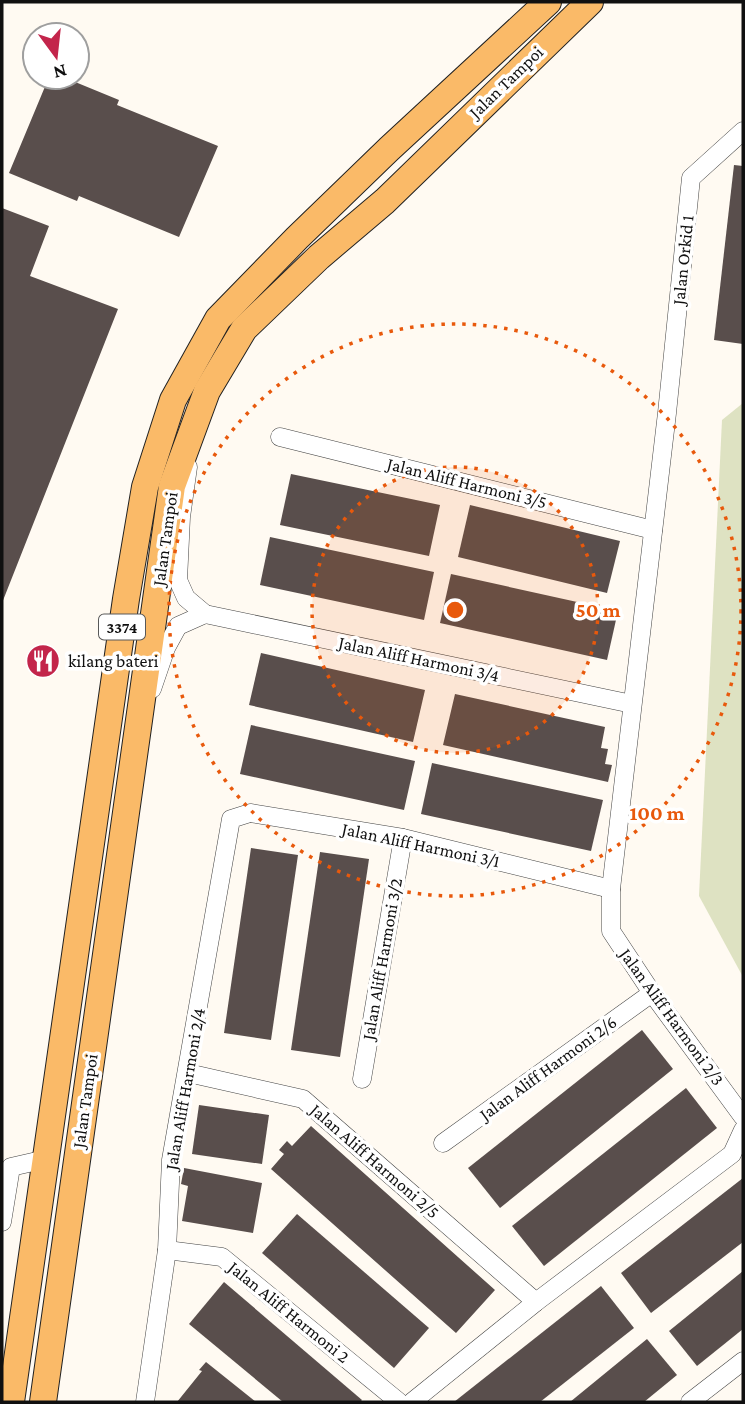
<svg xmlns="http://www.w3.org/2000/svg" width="745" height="1404" font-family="'Crimson Pro',serif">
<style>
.cemetery{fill:#dee2c2}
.building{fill:#594e4c}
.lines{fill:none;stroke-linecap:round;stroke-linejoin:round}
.street-casing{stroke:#434343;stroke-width:19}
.primary-casing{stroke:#212121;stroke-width:28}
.street{stroke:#fff;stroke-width:18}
.primary{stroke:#faba68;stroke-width:26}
.ring{fill:none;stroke:#e8590c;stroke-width:3.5;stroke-dasharray:3.5 7}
.labels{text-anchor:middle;stroke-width:7;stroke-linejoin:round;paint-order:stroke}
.shield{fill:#fff;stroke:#585858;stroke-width:2}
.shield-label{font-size:16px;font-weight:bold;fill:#101010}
.street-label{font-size:18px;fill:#101010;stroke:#fff}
.poi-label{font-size:18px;fill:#101010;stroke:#fff;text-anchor:start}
.centre{fill:#e8590c;stroke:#fff;stroke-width:3.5}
.ring-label{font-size:21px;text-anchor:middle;font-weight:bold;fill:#e8590c;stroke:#fff;stroke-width:7;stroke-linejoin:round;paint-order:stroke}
</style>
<rect width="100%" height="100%" fill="#fffaf2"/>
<path class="cemetery" d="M 743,403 L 743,977 L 699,896 L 722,420 Z"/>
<g class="building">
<path d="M 49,77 L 63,77 L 119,100 L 117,105 L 218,146 L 179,237 L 79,196 L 77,201 L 9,173 Z"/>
<path d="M 734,165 L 743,166 L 743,344 L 714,340 Z"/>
<path d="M 2,208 L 49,226 L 30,276 L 118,309 L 2,603 Z"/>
<path d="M 291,474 L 440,505 L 429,556 L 280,525 Z"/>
<path d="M 470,505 L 620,541 L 607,593 L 458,557 Z"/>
<path d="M 270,537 L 434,572 L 424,620 L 260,585 Z"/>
<path d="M 451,574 L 618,611 L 607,660 L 440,623 Z"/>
<path d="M 261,653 L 425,690 L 413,742 L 249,705 Z"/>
<path d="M 455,694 L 605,727 L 601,748 L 608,749 L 605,764 L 612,765 L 608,782 L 443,745 Z"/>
<path d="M 251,725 L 415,761 L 404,810 L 240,774 Z"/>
<path d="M 432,763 L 603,800 L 591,851 L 421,814 Z"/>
<path d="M 251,848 L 298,855 L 271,1040 L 224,1033 Z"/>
<path d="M 320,852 L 369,859 L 340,1057 L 291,1050 Z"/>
<path d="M 642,1030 L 673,1069 L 500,1208 L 468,1168 Z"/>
<path d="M 686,1088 L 717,1128 L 544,1266 L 512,1226 Z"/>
<path d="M 199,1105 L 269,1115 L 262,1164 L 192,1154 Z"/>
<path d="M 311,1126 L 495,1290 L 456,1333 L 271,1169 L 284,1154 L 279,1150 L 287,1141 L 292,1146 Z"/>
<path d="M 184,1168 L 262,1183 L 253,1233 L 182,1221 L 188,1186 L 181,1184 Z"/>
<path d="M 743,1178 L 743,1242 L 651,1313 L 621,1273 Z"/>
<path d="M 297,1214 L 429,1328 L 394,1368 L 262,1253 Z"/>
<path d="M 743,1271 L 743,1329 L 697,1366 L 669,1331 Z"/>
<path d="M 224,1282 L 362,1400 L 360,1402 L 283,1402 L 189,1324 Z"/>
<path d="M 601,1286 L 634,1328 L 540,1402 L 454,1402 Z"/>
<path d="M 647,1339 L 677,1375 L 644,1402 L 570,1402 Z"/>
<path d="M 206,1362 L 256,1402 L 177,1402 L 202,1371 L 199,1370 Z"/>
</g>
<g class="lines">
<g class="street-casing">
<g id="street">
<path d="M 743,131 L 691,178 L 667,413 L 611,889 L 611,931 L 652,993 L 743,1117"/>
<path d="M 280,437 L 653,530"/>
<path d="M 188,467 L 181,517 L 178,580 L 186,598 L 205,614 L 632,704"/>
<path d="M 152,689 L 166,648 L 178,626 L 205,614"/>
<path d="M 188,1073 L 303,1099 L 536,1302"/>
<path d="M 362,1079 L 403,838"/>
<path d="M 443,1143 L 652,993"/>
<path d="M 2,1222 L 11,1167 L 46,1159"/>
<path d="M 167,1250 L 222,1257 L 399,1402"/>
<path d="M 145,1402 L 167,1250 L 171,1160 L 231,819 L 250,813 L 403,838 L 611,889"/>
<path d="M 412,1402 L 536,1302 L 732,1154 L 743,1130"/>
<path d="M 690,1402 L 743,1361"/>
</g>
</g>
<g class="primary-casing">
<g id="primary">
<path d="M 11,1402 L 126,599 L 145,487 L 173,400 L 218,319 L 297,238 L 389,149 L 548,2"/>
<path d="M 43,1402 L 172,486 L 207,391 L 244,329 L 319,257 L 385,201 L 590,2"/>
</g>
</g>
<use href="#street" class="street"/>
<use href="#primary" class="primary"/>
</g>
<circle cx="455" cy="610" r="143" fill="#e8590c" fill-opacity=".12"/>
<g class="ring">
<circle cx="455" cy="610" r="143"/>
<circle cx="455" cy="610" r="286"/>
</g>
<defs>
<g id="restaurant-disc" transform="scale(1.75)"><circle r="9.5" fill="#c3254b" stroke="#fff"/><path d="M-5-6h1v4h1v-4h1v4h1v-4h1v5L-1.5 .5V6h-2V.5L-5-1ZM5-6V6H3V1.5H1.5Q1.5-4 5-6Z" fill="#fff"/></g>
</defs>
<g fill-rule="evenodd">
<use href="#restaurant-disc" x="43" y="661"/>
</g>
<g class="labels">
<rect class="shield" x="99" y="614.5" width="46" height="25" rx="5"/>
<g class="shield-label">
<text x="122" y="633">3374</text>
</g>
<g class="street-label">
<text transform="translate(506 82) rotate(-44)" y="6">Jalan Tampoi</text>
<text transform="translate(683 260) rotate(-84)" y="6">Jalan Orkid 1</text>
<text transform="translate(467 483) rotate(14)" y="6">Jalan Aliff Harmoni 3/5</text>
<text transform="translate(165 539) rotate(-82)" y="6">Jalan Tampoi</text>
<text transform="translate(419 659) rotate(12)" y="6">Jalan Aliff Harmoni 3/4</text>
<text transform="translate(421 845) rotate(12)" y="6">Jalan Aliff Harmoni 3/1</text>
<text transform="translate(382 959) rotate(-80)" y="6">Jalan Aliff Harmoni 3/2</text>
<text transform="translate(672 1017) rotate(54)" y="6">Jalan Aliff Harmoni 2/3</text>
<text transform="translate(548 1068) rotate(-36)" y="6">Jalan Aliff Harmoni 2/6</text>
<text transform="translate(185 1089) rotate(-80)" y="6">Jalan Aliff Harmoni 2/4</text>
<text transform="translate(85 1101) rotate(-82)" y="6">Jalan Tampoi</text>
<text transform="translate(375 1161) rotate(41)" y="6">Jalan Aliff Harmoni 2/5</text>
<text transform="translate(289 1312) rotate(39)" y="6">Jalan Aliff Harmoni 2</text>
</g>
<g class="poi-label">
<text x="68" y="667">kilang bateri</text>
</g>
</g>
<circle cx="455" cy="610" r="10" class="centre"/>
<g class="ring-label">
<text x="598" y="617">50 m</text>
<text x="657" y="820">100 m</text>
</g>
<rect width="745" height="1404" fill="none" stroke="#101010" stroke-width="7"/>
<g transform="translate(56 56) rotate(165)"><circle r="33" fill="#ffffff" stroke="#9f9f9f" stroke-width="2"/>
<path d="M0-5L12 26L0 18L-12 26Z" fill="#c3254b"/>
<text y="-10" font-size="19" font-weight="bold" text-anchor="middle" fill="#101010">N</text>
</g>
</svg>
